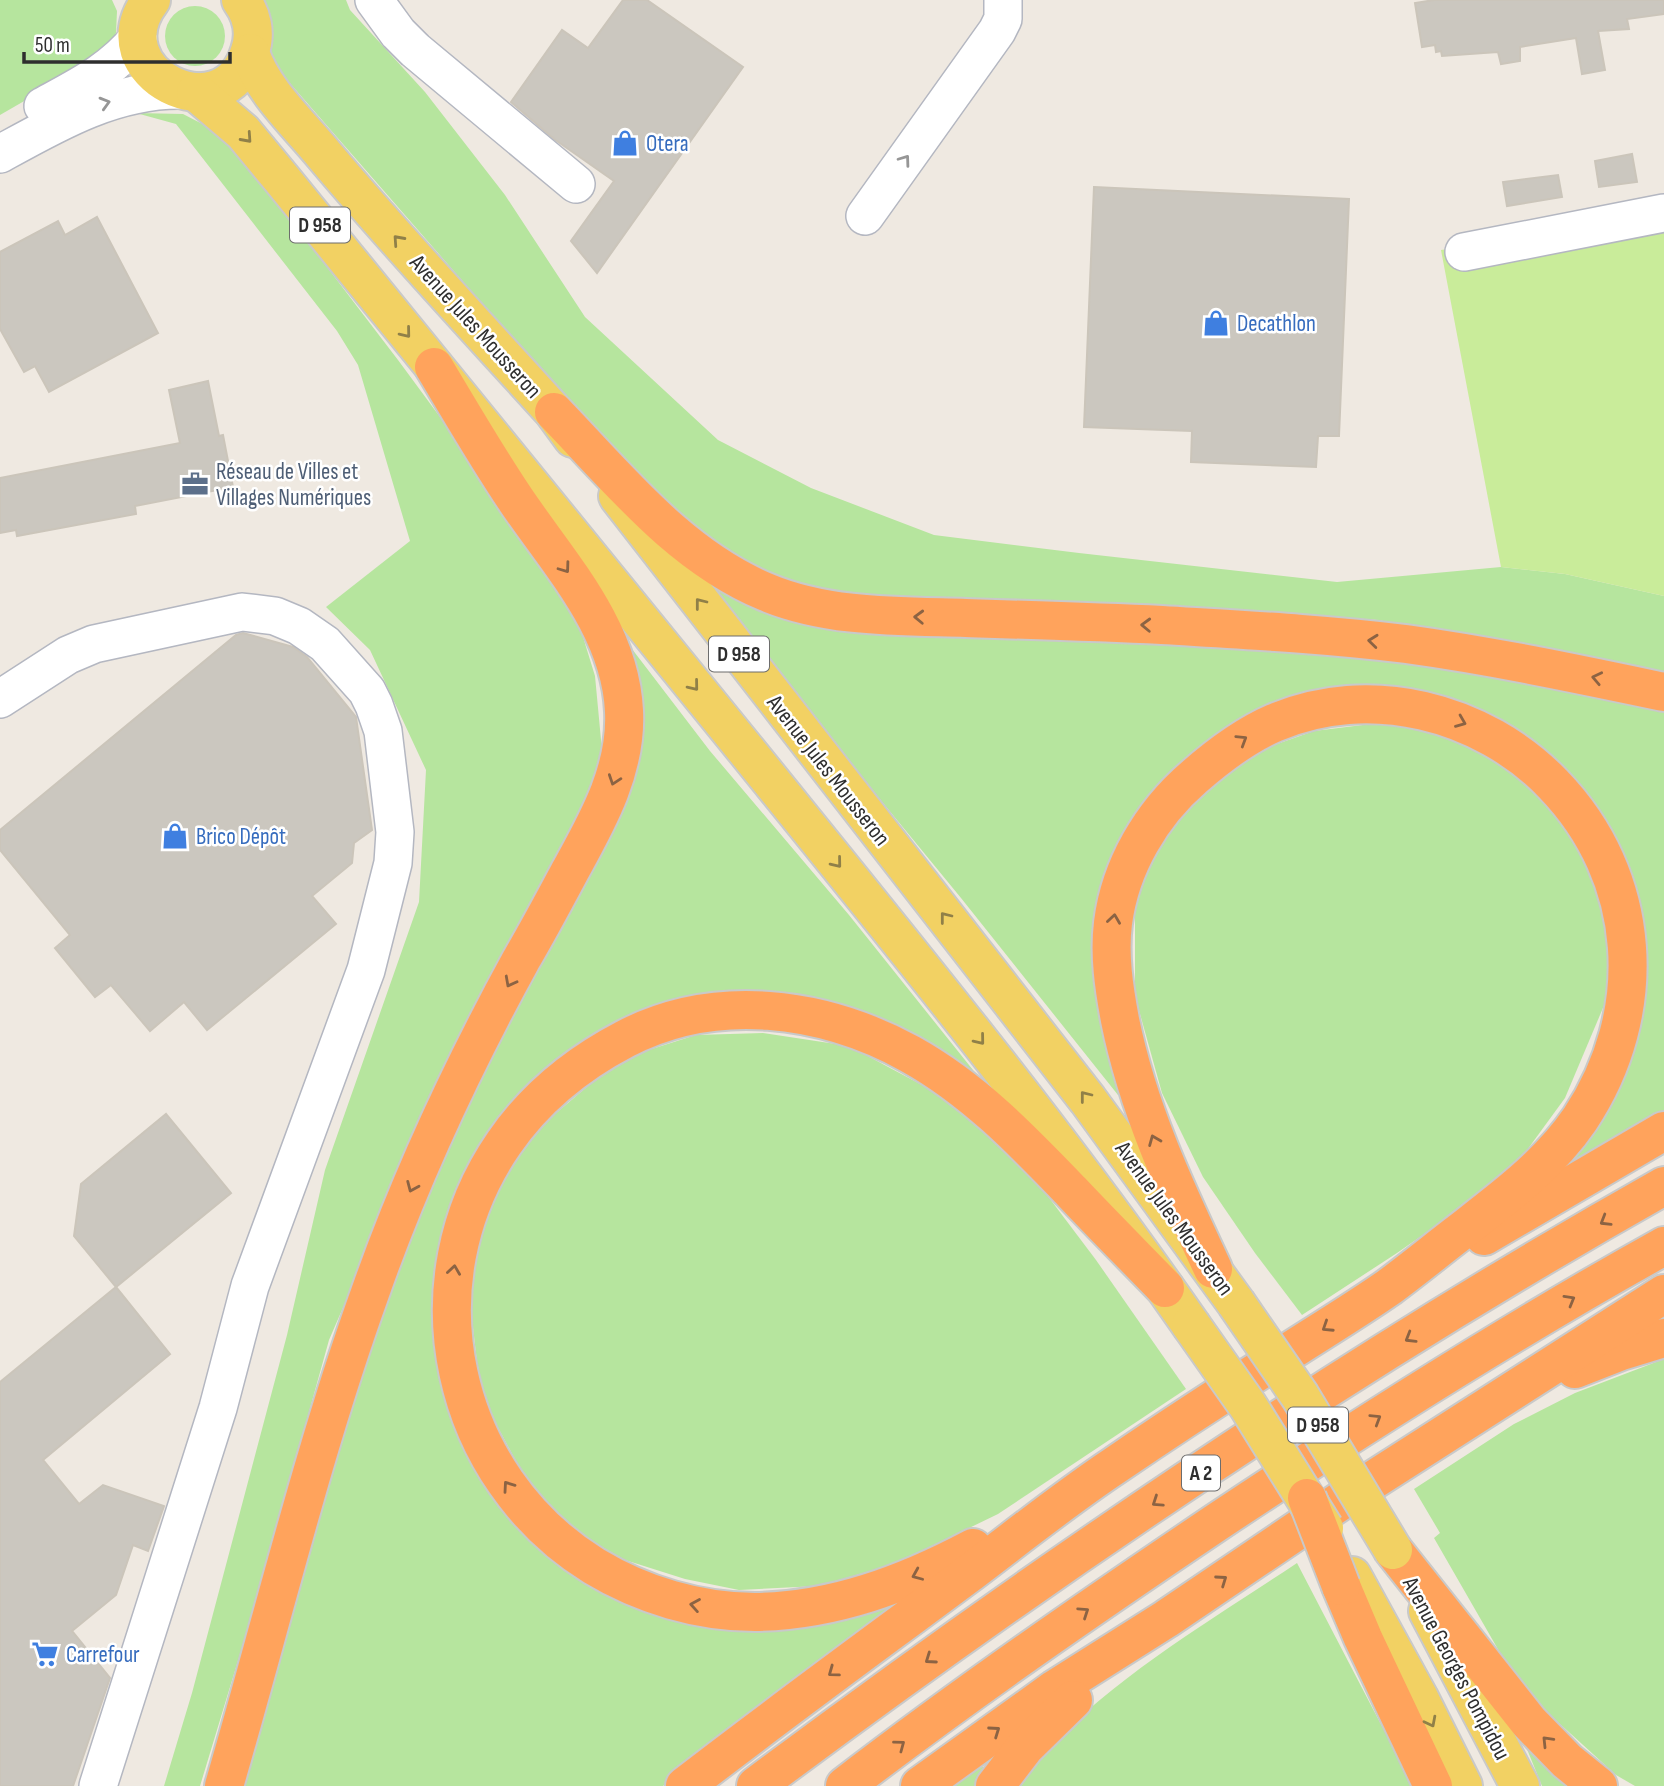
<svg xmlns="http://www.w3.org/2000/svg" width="1664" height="1786" font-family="'Sofia Sans Condensed',sans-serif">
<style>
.green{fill:#b6e59e}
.pitch{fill:#c9ec9a}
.building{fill:#cbc7bf;stroke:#cbc5ba;stroke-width:2}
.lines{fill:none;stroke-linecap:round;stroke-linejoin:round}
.minor-casing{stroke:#b4b7c1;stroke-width:40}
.major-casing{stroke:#c9c9c9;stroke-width:42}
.highway-casing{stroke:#c9c9c9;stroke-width:42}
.minor{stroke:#fff;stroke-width:37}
.major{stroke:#f2d163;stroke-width:38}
.highway{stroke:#ffa35c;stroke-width:38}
.major-bridge-casing{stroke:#c9c9c9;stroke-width:42;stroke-linecap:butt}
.highway-bridge-casing{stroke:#c9c9c9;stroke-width:42;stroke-linecap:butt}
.major-bridge{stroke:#f2d163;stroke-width:38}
.highway-bridge{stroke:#ffa35c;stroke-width:38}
.oneway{stroke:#969696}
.oneway2{stroke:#908048}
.oneway3{stroke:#8c6343}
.labels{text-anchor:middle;stroke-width:5;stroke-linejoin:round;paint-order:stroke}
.shield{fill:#fff;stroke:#6d6d6d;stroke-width:2}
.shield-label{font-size:21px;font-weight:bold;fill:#2e2e2e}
.shop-label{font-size:23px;fill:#366cbe;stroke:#fff;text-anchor:start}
.street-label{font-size:23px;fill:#2e2e2e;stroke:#fff}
.service-label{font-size:23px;fill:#4e5e75;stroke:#fff;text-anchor:start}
</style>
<rect width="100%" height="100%" fill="#efe9e1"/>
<g class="green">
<path d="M 0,0 L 112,0 L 117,11 L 116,33 L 111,42 L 71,74 L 0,115 Z"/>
<path d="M 260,0 L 346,0 L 350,10 L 425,92 L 505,195 L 585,317 L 718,440 L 811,488 L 934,535 L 1079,553 L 1337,582 L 1501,567 L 1565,574 L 1664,596 L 1664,678 L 1378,620 L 1233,611 L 839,595 L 764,575 L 696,534 L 642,479 L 486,308 L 281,73 L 266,41 Z"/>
<circle cx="195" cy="36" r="30"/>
<path d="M 136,113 L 183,114 L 216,131 L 262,182 L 398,360 L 510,512 L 575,611 L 595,676 L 603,761 L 573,836 L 429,1109 L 329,1340 L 260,1588 L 200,1786 L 164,1786 L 192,1693 L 287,1335 L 325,1170 L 419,902 L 426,770 L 370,650 L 326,607 L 410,541 L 358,365 L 337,331 L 176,124 Z"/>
<path d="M 700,580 L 761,603 L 1291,642 L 1664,703 L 1664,1111 L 1573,1165 L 1565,1157 L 1596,1121 L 1633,1053 L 1644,995 L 1641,938 L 1524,743 L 1322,696 L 1125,842 L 1124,1094 L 1118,1095 L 961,898 Z"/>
<path d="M 626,649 L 632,649 L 710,751 L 849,915 L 989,1090 L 709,1002 L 486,1149 L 448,1386 L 610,1592 L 888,1601 L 893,1608 L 663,1786 L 234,1786 L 330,1452 L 429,1176 L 599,846 Z"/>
<path d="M 1379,723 L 1426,731 L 1465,742 L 1522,777 L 1577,839 L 1604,900 L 1609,977 L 1608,996 L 1565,1098 L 1519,1161 L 1460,1209 L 1397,1253 L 1302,1315 L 1255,1253 L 1203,1177 L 1162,1093 L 1135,996 L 1135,906 L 1158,844 L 1192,805 L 1224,776 L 1263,749 L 1314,731 Z"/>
<path d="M 763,1033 L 849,1046 L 935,1092 L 984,1127 L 1047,1195 L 1096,1260 L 1186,1389 L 998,1514 L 895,1564 L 818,1586 L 739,1590 L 685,1579 L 625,1560 L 574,1531 L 525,1478 L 486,1405 L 477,1362 L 469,1293 L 480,1225 L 516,1156 L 548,1120 L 595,1080 L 636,1054 L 696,1035 Z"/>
<path d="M 1664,1359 L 1664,1786 L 1635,1786 L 1616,1775 L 1549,1714 L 1503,1658 L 1434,1538 L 1440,1533 L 1414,1489 L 1514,1424 L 1575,1393 Z"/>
<path d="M 1297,1563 L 1413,1786 L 1021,1786 C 1030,1773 1039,1759 1049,1747 C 1119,1674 1213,1619 1297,1563 Z"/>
<path d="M 1518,1727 L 1578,1786 L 1542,1786 Z"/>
<path d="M 974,1764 L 987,1768 L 978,1786 L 945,1786 Z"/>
</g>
<path class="pitch" d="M 1664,219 L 1664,596 L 1565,574 L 1501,567 L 1441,250 Z"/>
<g class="building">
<path d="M 623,0 L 647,0 L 743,67 L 597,273 L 571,241 L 614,181 L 554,139 L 511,102 L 562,30 L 588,48 Z"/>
<path d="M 1434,0 L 1664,0 L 1664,14 L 1627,19 L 1629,29 L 1598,31 L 1605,70 L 1582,74 L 1576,38 L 1520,47 L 1520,61 L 1501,64 L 1498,52 L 1442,56 L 1441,51 L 1436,52 L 1435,45 L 1422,47 L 1415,3 Z"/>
<path d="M 1632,154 L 1637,182 L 1599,187 L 1595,161 Z"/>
<path d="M 1558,175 L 1562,197 L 1507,206 L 1503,182 Z"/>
<path d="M 1094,187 L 1349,199 L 1339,436 L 1318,436 L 1316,467 L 1191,462 L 1192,431 L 1084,427 Z"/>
<path d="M 97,217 L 158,333 L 49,392 L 35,366 L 24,372 L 0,329 L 0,252 L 58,221 L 65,235 Z"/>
<path d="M 208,381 L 219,436 L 223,435 L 233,487 L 135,506 L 136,514 L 17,536 L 16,530 L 0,533 L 0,478 L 180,443 L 169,390 Z"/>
<path d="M 243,633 L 293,647 L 307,657 L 356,717 L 372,830 L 354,843 L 352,863 L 312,896 L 336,924 L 207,1030 L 184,1002 L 150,1031 L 111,985 L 95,997 L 55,948 L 70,935 L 0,850 L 0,830 L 236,635 Z"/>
<path d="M 166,1114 L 231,1193 L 116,1287 L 74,1236 L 81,1184 Z"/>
<path d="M 116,1287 L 170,1354 L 43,1460 L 79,1504 L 103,1485 L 164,1506 L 148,1551 L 133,1545 L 116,1595 L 72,1631 L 110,1678 L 73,1786 L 0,1786 L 0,1382 Z"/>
</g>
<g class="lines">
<g class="minor-casing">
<g id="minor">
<path d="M 374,0 L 398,33 L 415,50 L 576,184"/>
<path d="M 43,106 C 78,87 113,70 138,38"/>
<path d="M 0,154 C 56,123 113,90 179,90"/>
<path d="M 865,216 L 997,31 L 1003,19 L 1003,0"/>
<path d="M 1464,252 L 1664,213"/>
<path d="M 0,699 L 68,655 L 94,644 L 242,612 L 275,616 L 299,626 L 325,644 L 367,691 L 374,705 L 383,731 L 395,832 L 393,863 L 366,970 L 250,1286 L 218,1408 L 98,1786"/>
</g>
</g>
<g class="major-casing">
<g id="major">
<path d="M 151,0 C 96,72 224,137 250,51 C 256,33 252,15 241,0"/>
<path d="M 250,53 C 263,92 299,124 325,156 C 399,244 477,327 554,412 L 573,438"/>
<path d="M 196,92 L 243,132 L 281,178 C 437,371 594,563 750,755 C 901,942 1054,1128 1191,1325"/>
<path d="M 618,496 L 1088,1100 L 1236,1303"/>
<path d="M 1352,1576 L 1419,1698 L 1463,1786"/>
<path d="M 1428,1611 L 1520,1786"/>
</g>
</g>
<g class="highway-casing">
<g id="highway">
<path d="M 554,412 C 618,478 679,556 766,592 C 828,618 899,616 966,618 C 1031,620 1097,622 1162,625 C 1244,630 1325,634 1406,644 C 1493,656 1578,674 1664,692"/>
<path d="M 1484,1236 L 1664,1131"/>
<path d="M 1575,1369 L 1621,1351 L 1664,1338"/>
<path d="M 973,1548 C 905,1584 833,1611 755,1612 C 699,1612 642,1595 594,1566 C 450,1477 407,1283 504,1143 C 535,1098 577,1064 625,1039 C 715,992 823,1006 910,1054 C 973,1089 1021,1139 1071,1191 C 1102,1224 1134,1256 1165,1288"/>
<path d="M 1393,1550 L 1529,1722 L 1567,1761 L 1598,1786"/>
<path d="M 1341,1586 L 1363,1638 L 1433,1786"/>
<path d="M 224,1786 C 272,1622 312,1454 370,1293 C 409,1182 464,1064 521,960 C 538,931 554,901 570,871 C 597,822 627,770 624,711 C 620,628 560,565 516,500 C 487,457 461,412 434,367"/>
<path d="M 685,1786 C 778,1714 873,1645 967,1575 C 1016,1538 1063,1500 1114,1466 C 1171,1427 1228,1390 1287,1353 C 1321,1331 1356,1310 1389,1287 C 1412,1270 1434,1252 1456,1235 C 1501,1200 1548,1166 1580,1119 C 1651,1012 1643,877 1553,784 C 1483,711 1369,682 1274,723 C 1244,736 1218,756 1194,777 C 1151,814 1120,867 1113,923 C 1109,955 1114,988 1120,1020 C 1138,1109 1175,1188 1213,1269"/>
<path d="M 756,1786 C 1046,1569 1348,1364 1664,1186"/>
<path d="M 845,1786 C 966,1693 1091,1607 1217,1522 C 1363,1425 1511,1331 1664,1246"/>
<path d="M 920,1786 L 1055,1689 L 1166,1619 L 1345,1498 L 1664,1294"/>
<path d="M 995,1786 L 1025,1747 L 1073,1700"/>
</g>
</g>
<use href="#minor" class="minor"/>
<use href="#major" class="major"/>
<use href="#highway" class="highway"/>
<g class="major-bridge-casing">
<g id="major-bridge">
<path d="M 1236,1303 L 1300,1396 L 1393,1550"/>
<path d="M 1191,1325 L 1248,1406 L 1324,1528"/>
</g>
</g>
<g class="highway-bridge-casing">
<path id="highway-bridge" d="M 1307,1498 L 1341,1586"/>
</g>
<use href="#major-bridge" class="major-bridge"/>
<use href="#highway-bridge" class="highway-bridge"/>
</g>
<defs><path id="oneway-chevron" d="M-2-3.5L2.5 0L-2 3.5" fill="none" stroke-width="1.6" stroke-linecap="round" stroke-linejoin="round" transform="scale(1.75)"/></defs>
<g class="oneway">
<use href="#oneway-chevron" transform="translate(105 103) rotate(-16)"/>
<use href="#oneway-chevron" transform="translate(905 160) rotate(-54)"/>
</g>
<g class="oneway2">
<use href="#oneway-chevron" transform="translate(247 138) rotate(48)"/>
<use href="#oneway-chevron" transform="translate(398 240) rotate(-132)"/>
<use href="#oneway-chevron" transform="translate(406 333) rotate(51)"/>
<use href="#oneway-chevron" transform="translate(700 603) rotate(-128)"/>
<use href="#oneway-chevron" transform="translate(694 686) rotate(51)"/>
<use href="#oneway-chevron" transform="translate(837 863) rotate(51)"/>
<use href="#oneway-chevron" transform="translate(945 917) rotate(-128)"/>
<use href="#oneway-chevron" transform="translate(980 1040) rotate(51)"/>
<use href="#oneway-chevron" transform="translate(1085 1096) rotate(-128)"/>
<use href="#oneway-chevron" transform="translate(1431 1722) rotate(63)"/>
</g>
<g class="oneway3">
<use href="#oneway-chevron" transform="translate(565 568) rotate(54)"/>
<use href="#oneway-chevron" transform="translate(919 617) rotate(-178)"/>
<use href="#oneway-chevron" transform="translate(1146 625) rotate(-178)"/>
<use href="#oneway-chevron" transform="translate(1373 641) rotate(-174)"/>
<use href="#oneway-chevron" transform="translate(1597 678) rotate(-168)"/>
<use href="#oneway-chevron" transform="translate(1461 722) rotate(22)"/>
<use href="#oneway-chevron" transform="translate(1242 740) rotate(-32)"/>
<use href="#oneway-chevron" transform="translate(614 780) rotate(109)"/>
<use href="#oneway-chevron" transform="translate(1114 919) rotate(-82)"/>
<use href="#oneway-chevron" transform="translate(510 982) rotate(118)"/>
<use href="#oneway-chevron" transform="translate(1154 1140) rotate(-112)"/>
<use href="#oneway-chevron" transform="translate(412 1187) rotate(113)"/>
<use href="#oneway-chevron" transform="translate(1605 1221) rotate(149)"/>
<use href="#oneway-chevron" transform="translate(454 1270) rotate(-82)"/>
<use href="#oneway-chevron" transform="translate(1570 1300) rotate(-30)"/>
<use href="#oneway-chevron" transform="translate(1327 1327) rotate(147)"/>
<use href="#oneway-chevron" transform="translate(1410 1338) rotate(149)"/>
<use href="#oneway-chevron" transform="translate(1376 1419) rotate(-32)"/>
<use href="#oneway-chevron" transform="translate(508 1486) rotate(-125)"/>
<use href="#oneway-chevron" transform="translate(1157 1502) rotate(146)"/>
<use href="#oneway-chevron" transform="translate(917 1575) rotate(157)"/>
<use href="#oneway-chevron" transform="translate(1222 1580) rotate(-35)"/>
<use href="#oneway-chevron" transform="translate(695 1605) rotate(-170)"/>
<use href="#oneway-chevron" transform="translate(1084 1612) rotate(-34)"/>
<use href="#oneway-chevron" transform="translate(930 1659) rotate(145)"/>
<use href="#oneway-chevron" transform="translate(833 1672) rotate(144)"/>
<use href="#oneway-chevron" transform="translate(995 1731) rotate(-35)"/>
<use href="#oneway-chevron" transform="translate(1547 1741) rotate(-134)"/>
<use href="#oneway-chevron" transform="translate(900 1745) rotate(-37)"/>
</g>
<defs>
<g id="shop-bare" transform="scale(2.1)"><path d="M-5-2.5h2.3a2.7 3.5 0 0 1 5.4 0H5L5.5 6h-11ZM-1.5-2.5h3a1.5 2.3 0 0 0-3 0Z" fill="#3f7fe0" stroke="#fff" stroke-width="2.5" paint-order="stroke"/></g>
<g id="office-bare" transform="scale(2.1)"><path d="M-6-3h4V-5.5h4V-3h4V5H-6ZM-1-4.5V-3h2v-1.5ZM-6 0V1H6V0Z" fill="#5c6f8a" stroke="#fff" stroke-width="2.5" paint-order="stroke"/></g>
<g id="supermarket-bare" transform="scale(2.1)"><path d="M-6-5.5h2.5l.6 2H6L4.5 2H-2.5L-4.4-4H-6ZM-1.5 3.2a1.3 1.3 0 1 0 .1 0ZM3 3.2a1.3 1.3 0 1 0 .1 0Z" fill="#3f7fe0" stroke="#fff" stroke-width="2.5" paint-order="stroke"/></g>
</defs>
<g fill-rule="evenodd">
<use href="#shop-bare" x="625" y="143"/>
<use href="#shop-bare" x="1216" y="323"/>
<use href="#office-bare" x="195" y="484"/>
<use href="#shop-bare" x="175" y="836"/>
<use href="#supermarket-bare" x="45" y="1654"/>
</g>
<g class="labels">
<g class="shield">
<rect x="290" y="207.5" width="60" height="35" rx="5"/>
<rect x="709" y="636.5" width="60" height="35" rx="5"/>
<rect x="1288" y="1407.5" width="60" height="35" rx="5"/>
<rect x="1182" y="1455.5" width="38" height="35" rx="5"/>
</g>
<g class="shield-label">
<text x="320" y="232">D 958</text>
<text x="739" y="661">D 958</text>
<text x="1318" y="1432">D 958</text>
<text x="1201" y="1480">A 2</text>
</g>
<g class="shop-label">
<text x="646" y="151">Otera</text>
<text x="1237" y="331">Decathlon</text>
<text x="196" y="844">Brico Dépôt</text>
<text x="66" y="1662">Carrefour</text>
</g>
<g class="street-label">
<text transform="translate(476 326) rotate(48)" y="8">Avenue Jules Mousseron</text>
<text transform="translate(829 770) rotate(52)" y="8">Avenue Jules Mousseron</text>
<text transform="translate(1175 1218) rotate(54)" y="8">Avenue Jules Mousseron</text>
<text transform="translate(1457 1668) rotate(62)" y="8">Avenue Georges Pompidou</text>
</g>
<g class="service-label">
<text x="216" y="479">Réseau de Villes et<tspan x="216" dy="26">Villages Numériques</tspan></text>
</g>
</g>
<path d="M24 52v10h206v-10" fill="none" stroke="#2e2e2e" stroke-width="3.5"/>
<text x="35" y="52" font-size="21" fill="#2e2e2e" stroke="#ffffff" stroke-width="5" paint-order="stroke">50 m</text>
</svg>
